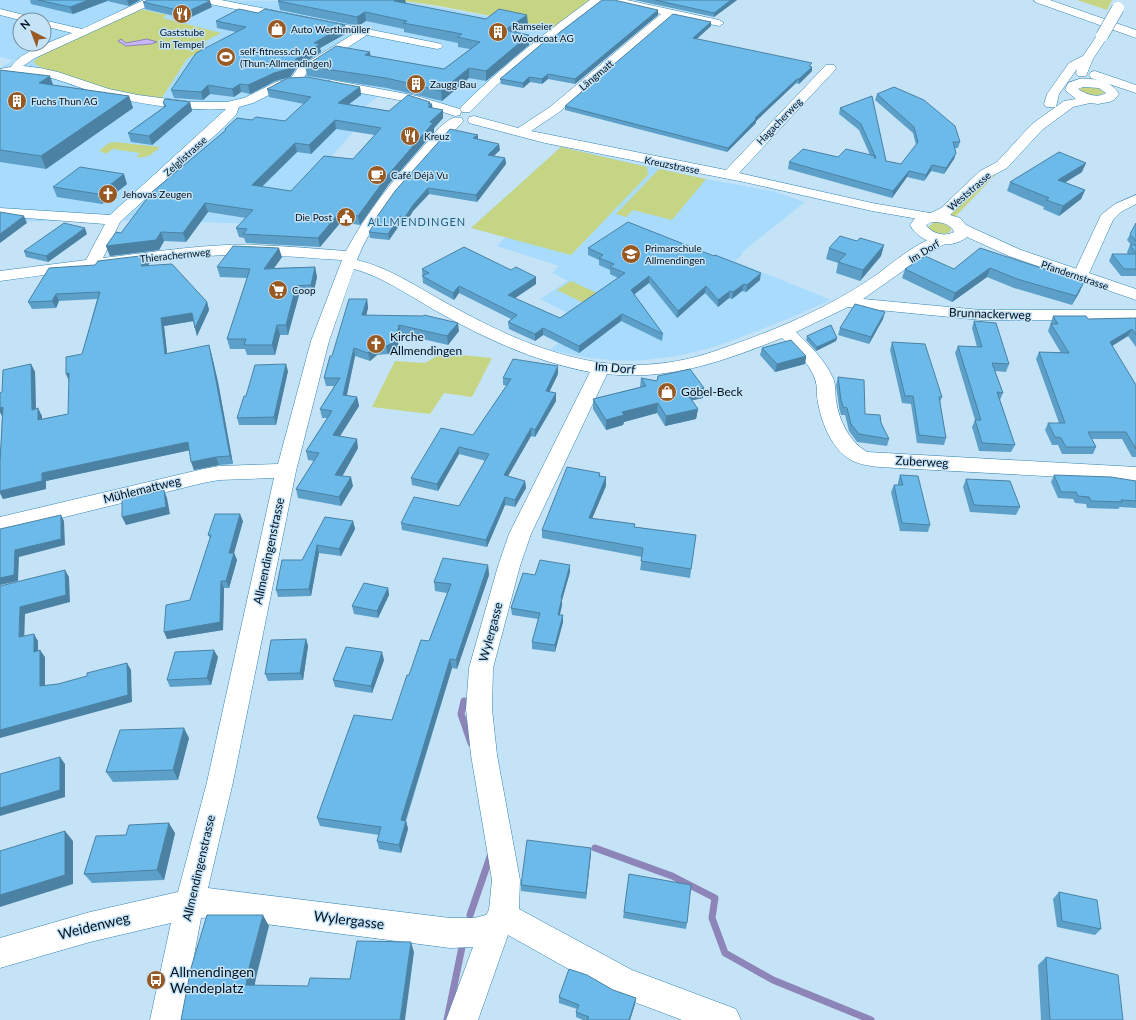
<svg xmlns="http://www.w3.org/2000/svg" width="1136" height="1020" font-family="Lato,sans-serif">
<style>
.built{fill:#a9dbfc;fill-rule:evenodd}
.green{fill:#c6d584}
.water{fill:#c9b6fa;stroke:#8d84b8}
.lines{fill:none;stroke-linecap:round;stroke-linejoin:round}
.stream{stroke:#8d84b8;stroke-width:7}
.minor-casing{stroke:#3284b1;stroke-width:1}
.major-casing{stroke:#3284b1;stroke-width:1}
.highway-casing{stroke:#3284b1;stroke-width:1}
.minor{fill:#fff;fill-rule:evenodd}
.major{fill:#fff;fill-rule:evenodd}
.highway{fill:#fff;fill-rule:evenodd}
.major-bridge-casing{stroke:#3284b1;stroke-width:13;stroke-linecap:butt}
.major-bridge{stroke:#fff;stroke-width:12}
.wall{fill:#5ca0c9;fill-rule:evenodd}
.shaded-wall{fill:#4b82a4}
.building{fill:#6bbaea;stroke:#4b82a4;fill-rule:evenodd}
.labels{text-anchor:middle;stroke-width:3;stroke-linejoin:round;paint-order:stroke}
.far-poi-label{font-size:10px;fill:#00101d;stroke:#c5e3f7;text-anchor:start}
.far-street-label{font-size:10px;fill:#00101d;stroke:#c5e3f7}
.far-neighbourhood-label{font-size:11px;letter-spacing:1px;fill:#205e80;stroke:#c5e3f7}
.street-label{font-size:12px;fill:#00101d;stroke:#c5e3f7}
.poi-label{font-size:12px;fill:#00101d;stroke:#c5e3f7;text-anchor:start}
.near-street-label{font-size:14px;fill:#00101d;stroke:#c5e3f7}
.near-poi-label{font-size:14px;fill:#00101d;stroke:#c5e3f7;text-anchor:start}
</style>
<rect width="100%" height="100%" fill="#c5e3f7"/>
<g class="built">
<path d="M 0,0 L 404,1 L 557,29 L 462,110 L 459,111 L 382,93 L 347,122 L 344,130 L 353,132 L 327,162 L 304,225 L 114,220 L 0,222 L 0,68 L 13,60 L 0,57 ZM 166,16 L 162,18 L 203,42 L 204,49 L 187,59 L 161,99 L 39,67 L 34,61 ZM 20,20 L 44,20 L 44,44 L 20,44 Z"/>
<path d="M 561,147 L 706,179 L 773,191 L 805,202 L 741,253 L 743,254 L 735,261 L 831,300 L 790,318 L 731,341 L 711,348 L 678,356 L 636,361 L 611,360 L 589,358 L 550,350 L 585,322 L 540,299 L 568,281 L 552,273 L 559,266 L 497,246 L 505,237 L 471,228 Z"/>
</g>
<g class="green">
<path d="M 387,0 L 597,0 L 557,29 L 439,6 L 404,1 Z"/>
<path d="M 1077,0 L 1112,0 L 1107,10 Z"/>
<path d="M 140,9 L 167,15 L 163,18 L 221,33 L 204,42 L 208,43 L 203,46 L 204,49 L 187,59 L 161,99 L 111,90 L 44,69 L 35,64 L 34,61 L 44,53 Z"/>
<path d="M 1083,87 C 1090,87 1100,86 1104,93 C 1096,98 1088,95 1080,91 L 1080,89 Z"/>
<path d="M 115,142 L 160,147 C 152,154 147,159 136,157 L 140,153 L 113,149 L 106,154 L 100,151 L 100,150 L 109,143 Z"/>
<path d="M 561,147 L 647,167 L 648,175 L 571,255 L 471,228 Z"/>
<path d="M 659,169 L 706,179 L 672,220 L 633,210 L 626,217 L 616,214 Z"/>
<path d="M 995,170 L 999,171 L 954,218 L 948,216 Z"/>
<path d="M 940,222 L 947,225 L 951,228 L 950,232 C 942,235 933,234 928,227 L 933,223 Z"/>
<path d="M 571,281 L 601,295 L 588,305 L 557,290 Z"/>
<path d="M 442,353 L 492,358 L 472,397 L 444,393 L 430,414 L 372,407 L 395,361 L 425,363 Z"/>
</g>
<path class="water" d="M 121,39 L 126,43 L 147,39 L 157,42 L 151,44 L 126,46 L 118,41 Z"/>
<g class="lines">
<g class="stream">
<path d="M 464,701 L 461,714 L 471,743"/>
<path d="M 595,848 L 672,876 L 715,898 L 712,918 L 725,953 L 773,980 L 871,1020"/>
<path d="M 470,915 L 491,854"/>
<path d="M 447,1020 L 462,947"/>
</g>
<g class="minor-casing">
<g id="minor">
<path d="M 144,0 L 158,0 L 157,2 L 35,58 L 23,66 L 40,68 L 58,72 L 109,89 L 138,95 L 192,102 L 227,102 L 244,98 L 276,82 L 291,78 L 298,68 L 355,33 L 205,3 L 200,0 L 221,0 L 437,43 L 441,44 L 443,46 L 441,48 L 437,49 L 367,35 L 306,74 L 301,83 L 285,87 L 253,103 L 239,107 L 236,115 L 223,128 L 120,222 L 103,258 C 144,253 185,247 227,245 C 267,244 306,248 346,251 C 366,213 393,180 422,148 C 431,138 440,124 453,118 C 456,117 459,118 462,118 L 463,121 C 458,129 449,133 443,140 C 414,174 373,217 357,260 C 391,268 420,289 450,305 C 535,352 616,384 712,352 C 771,332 828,309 879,273 C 893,262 931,231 948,236 L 951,239 L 948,242 L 924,256 L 863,299 L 981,310 L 1136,310 L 1136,320 L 981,320 L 848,307 L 796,332 C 810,346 825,360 833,378 C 836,385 835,393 836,400 C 839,421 849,441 867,452 L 1136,467 L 1136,481 L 879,467 C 871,466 862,465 855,462 C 833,453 822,424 818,403 C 816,395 818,387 815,379 C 809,362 794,350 782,338 C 724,361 670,381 607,374 L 531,534 L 520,566 L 493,668 L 492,709 L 497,755 L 520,880 L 519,909 L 632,970 L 736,1009 L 741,1020 L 682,1020 L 613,994 L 508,935 L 478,1020 L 446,1020 L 473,947 L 450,948 L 211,917 L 201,918 L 182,1020 L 150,1020 L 171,923 L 90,942 L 0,968 L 0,938 L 90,912 L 178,892 L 207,782 L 274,478 L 219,480 L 203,483 L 0,533 L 0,517 L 203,469 L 219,466 L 278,464 L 311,341 L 342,260 C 303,258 265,253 226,255 C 151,258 75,271 0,281 L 0,271 L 86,260 L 105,224 L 0,216 L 0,208 L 110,215 L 225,110 L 226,109 C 185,111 144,105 104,95 C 65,85 42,67 0,77 L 0,69 L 11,67 C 19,52 56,40 72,33 L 44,26 L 43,20 L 82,29 ZM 354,269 C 384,277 411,297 438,312 C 486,339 536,362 590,372 L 509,534 L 498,566 L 469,668 L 466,709 L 471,755 L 492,880 L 489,910 L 486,915 L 474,918 L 450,918 L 208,888 L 233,782 L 296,471 L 329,341 Z"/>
<path d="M 590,0 L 602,0 L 561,31 L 498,84 L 470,112 L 462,112 L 460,109 L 462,106 C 501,67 545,33 590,0 Z"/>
<path d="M 607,0 L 627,0 L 719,20 L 724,23 L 719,26 L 672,16 L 558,113 L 531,131 L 726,170 L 826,65 L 834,65 L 836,68 L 834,71 L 739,173 L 872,203 L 930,213 L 935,214 L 937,217 L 935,220 L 930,221 L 872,211 L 744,182 L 545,143 L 469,123 L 468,120 L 469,117 L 474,116 L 518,128 L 550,107 L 661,14 L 608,2 Z"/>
<path d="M 0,9 L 36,18 L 37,20 L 20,20 L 0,15 Z"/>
<path d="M 332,80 L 417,96 L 460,109 L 461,112 L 460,115 L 455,116 L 415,103 L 328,87 L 326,84 L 328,81 Z"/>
<path d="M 1136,195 L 1136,204 L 1121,212 L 1113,220 L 1086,280 L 1080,282 L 1074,280 L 1072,277 L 1101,215 L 1115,204 Z"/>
</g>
</g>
<g class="major-casing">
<g id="major">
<path d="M 1102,32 L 1106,34 L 1108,36 L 1093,59 L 1086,76 L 1078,76 L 1076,73 L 1077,69 L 1059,94 L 1056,107 L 1046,107 L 1044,104 L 1047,94 L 1069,63 L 1083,56 L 1098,34 Z"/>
<path d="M 1079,79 C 1094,78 1111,80 1119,94 L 1114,100 L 1109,102 L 1098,104 L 1090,103 L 1073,107 L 1042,130 L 1007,168 L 990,177 L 950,215 L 960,218 L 966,225 L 1021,250 L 1136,289 L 1136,300 L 1009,256 L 967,237 C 950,251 920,244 910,225 L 916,217 L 933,212 L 941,208 L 980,171 L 997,162 L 1032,124 L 1064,101 L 1076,99 L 1065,90 L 1068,83 ZM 1083,87 L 1099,88 L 1106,93 C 1097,99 1086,94 1078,89 ZM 932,222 C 940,222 951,223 954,232 C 945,237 932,234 926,225 Z"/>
</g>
</g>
<g class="highway-casing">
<g id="highway">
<path d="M 1034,0 L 1050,0 L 1136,30 L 1136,38 L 1035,2 Z"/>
<path d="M 1095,71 L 1136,85 L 1136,93 L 1091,78 L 1089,75 L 1091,72 Z"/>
</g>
</g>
<use href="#minor" class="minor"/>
<use href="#major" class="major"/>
<use href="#highway" class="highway"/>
<g class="major-bridge-casing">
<path id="major-bridge" d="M 1102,36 L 1118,8"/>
</g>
<use href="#major-bridge" class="major-bridge"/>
</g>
<g class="wall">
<path d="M 30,0 L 140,0 L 129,6 L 107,1 L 73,14 L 31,4 Z"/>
<path d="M 405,0 L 406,4 L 486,19 L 528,24 L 515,32 L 529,45 L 486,81 L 469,78 L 442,101 L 387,88 L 307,76 L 305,66 L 370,52 L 370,56 L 444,69 L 470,49 L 458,47 L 458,43 L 404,32 L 404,29 L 366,21 L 358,26 L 280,10 L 278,1 Z"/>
<path d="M 634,0 L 737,0 L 714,17 Z"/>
<path d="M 143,2 L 212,7 L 187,19 L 145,9 Z"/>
<path d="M 258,13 L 345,25 L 347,33 L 320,48 L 321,52 L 297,67 L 290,77 L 275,81 L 250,94 L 241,92 L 234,97 L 210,94 L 203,100 L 174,98 L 171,90 L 236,32 L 217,28 L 216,21 Z"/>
<path d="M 658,15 L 575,84 L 548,79 L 542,84 L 530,82 L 523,88 L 501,84 L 500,79 L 546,43 Z"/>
<path d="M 711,22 L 711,26 L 697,39 L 811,67 L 812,71 L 799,84 L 796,83 L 756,121 L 756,123 L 727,152 L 565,110 L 565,106 Z"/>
<path d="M 0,70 L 50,76 L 53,85 L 129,96 L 133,108 L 46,169 L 0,162 Z"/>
<path d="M 360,87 L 361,95 L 349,104 L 389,111 L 430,104 L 432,108 L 443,110 L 443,118 L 434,128 L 434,132 L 389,184 L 360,225 L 341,222 L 320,247 L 246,243 L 244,238 L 239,237 L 236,228 L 246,218 L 208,212 L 186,242 L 164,241 L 159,250 L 110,256 L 106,246 L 121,233 L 225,130 L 225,129 L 252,120 L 285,121 L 304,104 L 269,97 L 267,89 ZM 336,129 L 375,135 L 353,159 L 291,191 L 262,187 L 297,152 L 311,154 Z"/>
<path d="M 877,94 L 960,142 L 958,148 L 955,148 L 956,153 L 954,159 L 944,174 L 931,171 L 924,181 L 907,177 L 892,198 L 788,169 L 789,162 L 838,157 L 870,155 L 859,130 L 839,114 L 840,108 L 872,96 L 886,161 L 901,164 L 916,145 L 913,133 L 875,100 Z"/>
<path d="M 163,102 L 190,102 L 192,111 L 152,145 L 131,142 L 128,133 L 164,107 Z"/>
<path d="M 478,139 L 500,150 L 494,156 L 505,158 L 506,164 L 477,202 L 429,194 L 413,211 L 406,223 L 401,223 L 389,240 L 370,238 L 369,232 L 375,223 L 374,221 Z"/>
<path d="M 1082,172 L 1065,182 L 1085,190 L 1081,199 L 1059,216 L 1043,209 L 1044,207 L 1007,191 L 1010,182 Z"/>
<path d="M 127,184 L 102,204 L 57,197 L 53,187 Z"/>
<path d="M 1136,223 L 1136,276 L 1121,276 L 1109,261 L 1112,254 L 1128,254 L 1127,252 L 1130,245 L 1131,245 L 1127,240 Z"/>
<path d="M 87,234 L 48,262 L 26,257 L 24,251 Z"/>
<path d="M 857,241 L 884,245 L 881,256 L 860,281 L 836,273 L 838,263 L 826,259 L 829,248 Z"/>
<path d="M 588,248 L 760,280 L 746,292 L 742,291 L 732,299 L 729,298 L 718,307 L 705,293 L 677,318 L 649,283 L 634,294 L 663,334 L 662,341 L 621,321 L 579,353 L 543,335 L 535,341 L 509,329 L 508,322 L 511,319 L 459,293 L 454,300 L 423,283 L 422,269 L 536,284 L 514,298 L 560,318 L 618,278 L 610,274 L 610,270 L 599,265 L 599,260 L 588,255 Z"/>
<path d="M 980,248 L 1080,291 L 1072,305 L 1014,288 L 987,277 L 952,302 L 902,278 L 905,269 L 954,269 Z"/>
<path d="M 282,257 L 274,268 L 315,267 L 317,277 L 313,295 L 299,295 L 288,335 L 280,335 L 275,355 L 247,355 L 245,349 L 230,349 L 227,339 L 247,278 L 220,277 L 217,267 Z"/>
<path d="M 150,262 L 148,266 L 207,302 L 209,310 L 197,336 L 193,321 L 164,326 L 167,353 L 211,352 L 218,382 L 233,464 L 219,465 L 194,470 L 189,450 L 46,481 L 46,489 L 3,499 L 0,493 L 0,462 L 2,416 L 0,412 L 0,393 L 2,392 L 31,364 L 35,372 L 36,409 L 42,416 L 42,419 L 68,414 L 82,354 L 97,299 L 59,301 L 56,308 L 32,309 L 28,302 Z"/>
<path d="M 367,299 L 368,308 L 366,315 L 459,331 L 448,345 L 401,334 L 397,348 L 394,352 L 388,354 L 377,355 L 370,361 L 355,356 L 347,395 L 357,397 L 359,406 L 340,436 L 358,448 L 342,476 L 353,486 L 341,506 L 298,498 L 296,489 L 314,461 L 308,460 L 306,451 L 327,418 L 322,418 L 320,409 L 334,386 L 326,386 L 324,378 L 332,356 Z"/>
<path d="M 1053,316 L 1088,319 L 1136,318 L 1136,347 L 1128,336 L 1112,346 L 1136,385 L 1136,457 L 1132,457 L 1122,439 L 1092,439 L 1096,447 L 1093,454 L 1062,454 L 1058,445 L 1052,445 L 1045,430 L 1048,423 L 1059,423 L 1036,359 L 1039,352 L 1061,353 L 1048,331 Z"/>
<path d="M 883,319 L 869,344 L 838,335 L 840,328 Z"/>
<path d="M 974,321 L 1009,364 L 1006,372 L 995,371 L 1003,393 L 1000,400 L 1015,445 L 1011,452 L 979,451 L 972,427 L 975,420 L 955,353 L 958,346 L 977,347 L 972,328 Z"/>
<path d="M 807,336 L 837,338 L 836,341 L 816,351 L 806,340 Z"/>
<path d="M 892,342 L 942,397 L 940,402 L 946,438 L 944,445 L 917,443 L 911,404 L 902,403 L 890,350 Z"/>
<path d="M 762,348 L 806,356 L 805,364 L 775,372 L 760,355 Z"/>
<path d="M 558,366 L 558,374 L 549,392 L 556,393 L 556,401 L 535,437 L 531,436 L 508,476 L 525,481 L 526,488 L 515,507 L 505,505 L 487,547 L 402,530 L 401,523 L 459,506 L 486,461 L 459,454 L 438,491 L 412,485 L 411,478 L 473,435 L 507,386 L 503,385 L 503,378 Z"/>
<path d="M 288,371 L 276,425 L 239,425 L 237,418 Z"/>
<path d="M 838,377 L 865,414 L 881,423 L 889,439 L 887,446 L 857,442 L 849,431 L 845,415 L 841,415 L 839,407 L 836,385 Z"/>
<path d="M 641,378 L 703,398 L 692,400 L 698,409 L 696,419 L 665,426 L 657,413 L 624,422 L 623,425 L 606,430 L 593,409 L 593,399 L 640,387 Z"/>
<path d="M 600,473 L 600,476 L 606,477 L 606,486 L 592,518 L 635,524 L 635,527 L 696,535 L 690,578 L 640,570 L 642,557 L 542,538 L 542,530 Z"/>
<path d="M 900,475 L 930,525 L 928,532 L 900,531 L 891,492 L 894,485 L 898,485 L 898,482 Z"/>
<path d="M 1054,475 L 1136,481 L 1136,508 L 1120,507 L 1118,509 L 1087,508 L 1086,504 L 1075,503 L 1073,499 L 1058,498 L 1051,482 Z"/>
<path d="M 966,479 L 1020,507 L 1016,515 L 970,512 L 963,487 Z"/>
<path d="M 325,517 L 353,521 L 355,529 L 341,556 L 319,553 L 311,596 L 278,597 L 276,590 L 302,560 Z"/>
<path d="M 243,521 L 234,553 L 237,560 L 229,588 L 224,588 L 223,630 L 167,639 L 190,600 L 210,538 L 208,535 Z"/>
<path d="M 488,565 L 489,575 L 457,669 L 452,668 L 406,821 L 408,829 L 401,853 L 379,849 L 377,841 L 379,835 L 320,826 L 317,818 L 392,720 L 409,675 L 429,641 L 447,593 L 435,591 L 434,582 Z"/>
<path d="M 570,572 L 562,600 L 562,605 L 560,615 L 563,622 L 555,652 L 532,649 L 532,642 L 538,619 L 512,615 L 511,608 L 535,575 Z"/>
<path d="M 388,588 L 389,595 L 378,618 L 354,614 L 352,606 Z"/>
<path d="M 306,639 L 308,646 L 303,680 L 268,681 L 265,674 Z"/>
<path d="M 218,657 L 211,685 L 170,687 L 167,680 Z"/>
<path d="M 384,660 L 372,693 L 335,687 L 333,680 Z"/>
<path d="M 189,738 L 178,780 L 113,782 L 106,772 Z"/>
<path d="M 175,833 L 164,880 L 92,883 L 84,874 L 126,835 Z"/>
<path d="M 591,848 L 586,899 L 521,891 L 521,885 Z"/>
<path d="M 629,874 L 687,923 L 686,929 L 623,918 Z"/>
<path d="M 1059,892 L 1101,929 L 1095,935 L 1057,927 L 1053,899 Z"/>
<path d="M 1046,957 L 1123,1020 L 1041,1020 L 1038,965 Z"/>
<path d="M 613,990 L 636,998 L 635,1004 L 630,1020 L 583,1020 L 576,1017 L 576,1012 L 577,1009 L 559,1003 L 559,997 Z"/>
</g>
<g class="shaded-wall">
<path d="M 89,0 L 107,0 L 107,1 L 73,14 L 70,7 Z"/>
<path d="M 127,0 L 140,0 L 129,6 Z"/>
<path d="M 396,0 L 405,0 L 406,4 L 394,1 Z"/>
<path d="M 731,0 L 737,0 L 714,17 L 714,13 Z"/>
<path d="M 210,1 L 212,7 L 187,19 L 186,12 Z"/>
<path d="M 658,10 L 658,15 L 575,84 L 575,79 Z"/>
<path d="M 365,12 L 366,21 L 358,26 L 357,17 Z"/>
<path d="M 527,15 L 528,24 L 505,40 L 505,30 Z"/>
<path d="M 711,22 L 711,26 L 693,42 L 693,38 Z"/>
<path d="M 345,25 L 347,33 L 320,48 L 321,52 L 297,67 L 290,77 L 275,81 L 250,94 L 248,85 L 274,73 L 296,59 L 314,43 Z"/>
<path d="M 529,35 L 529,45 L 486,81 L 486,71 Z"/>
<path d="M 370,52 L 371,62 L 365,55 Z"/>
<path d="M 812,67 L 812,71 L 799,84 L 799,79 Z"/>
<path d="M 469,68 L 469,78 L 442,101 L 441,91 Z"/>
<path d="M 548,74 L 548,79 L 542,84 L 542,79 Z"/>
<path d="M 50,76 L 54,88 L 39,83 Z"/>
<path d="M 529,77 L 530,82 L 523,88 L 523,83 Z"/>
<path d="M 797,79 L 796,83 L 756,121 L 756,123 L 727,152 L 728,148 L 755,118 Z"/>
<path d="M 240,84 L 241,92 L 234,97 L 232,89 Z"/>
<path d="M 208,85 L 210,94 L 203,100 L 201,92 Z"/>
<path d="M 360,87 L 361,95 L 340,111 L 338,103 Z"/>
<path d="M 129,96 L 133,108 L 46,169 L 41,156 Z"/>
<path d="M 190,102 L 192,111 L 152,145 L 149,136 Z"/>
<path d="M 430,102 L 431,105 L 432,104 L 433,112 L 429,116 L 428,104 Z"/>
<path d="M 443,110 L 443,118 L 434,128 L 434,132 L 389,184 L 360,225 L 358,216 L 388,175 L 430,122 Z"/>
<path d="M 335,120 L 336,129 L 311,154 L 309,145 Z"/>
<path d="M 478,135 L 478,141 L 473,138 Z"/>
<path d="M 295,143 L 297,152 L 254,194 L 252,185 Z"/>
<path d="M 499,144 L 500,150 L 488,161 L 488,155 Z"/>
<path d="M 956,153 L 954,159 L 944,174 L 946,168 Z"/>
<path d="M 505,158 L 506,164 L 477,202 L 476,195 Z"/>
<path d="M 1086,163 L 1082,172 L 1055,189 L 1058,180 Z"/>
<path d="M 932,165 L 931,171 L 924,181 L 926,175 Z"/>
<path d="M 909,171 L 907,177 L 892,198 L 893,191 Z"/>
<path d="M 124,174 L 127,184 L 102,204 L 98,194 Z"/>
<path d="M 428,188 L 429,194 L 413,211 L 406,223 L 405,217 L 413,205 Z"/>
<path d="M 1085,190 L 1081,199 L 1059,216 L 1063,206 Z"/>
<path d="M 205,203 L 208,212 L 186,242 L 183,233 Z"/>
<path d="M 339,213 L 341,222 L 320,247 L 318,238 Z"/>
<path d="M 24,216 L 27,223 L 0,243 L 0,234 Z"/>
<path d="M 400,216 L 401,223 L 389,240 L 388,234 Z"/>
<path d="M 85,228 L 87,234 L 48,262 L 46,256 Z"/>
<path d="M 161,232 L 164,241 L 159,250 L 110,256 L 106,246 Z"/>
<path d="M 884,245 L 881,256 L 860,281 L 863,270 Z"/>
<path d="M 279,248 L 282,257 L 267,278 L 264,269 Z"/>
<path d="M 148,255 L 150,262 L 143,274 L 141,266 Z"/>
<path d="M 315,267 L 317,277 L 313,295 L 311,285 Z"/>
<path d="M 990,268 L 987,277 L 952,302 L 955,293 Z"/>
<path d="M 761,273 L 760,280 L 746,292 L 747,285 Z"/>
<path d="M 649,276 L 649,283 L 631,297 L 631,290 Z"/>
<path d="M 536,277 L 536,284 L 508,303 L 508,295 Z"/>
<path d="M 1084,282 L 1080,291 L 1072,305 L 1076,296 Z"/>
<path d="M 744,284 L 742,291 L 732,299 L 733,292 Z"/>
<path d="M 296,286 L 299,295 L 288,335 L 286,325 Z"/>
<path d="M 459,286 L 459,293 L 454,300 L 453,293 Z"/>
<path d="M 706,286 L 705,293 L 677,318 L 678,311 Z"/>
<path d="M 730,291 L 729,298 L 718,307 L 718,300 Z"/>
<path d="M 56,294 L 59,301 L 56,308 L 52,301 Z"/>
<path d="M 367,299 L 368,308 L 364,324 L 362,315 Z"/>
<path d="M 207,302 L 209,310 L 197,336 L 195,328 Z"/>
<path d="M 885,312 L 883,319 L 869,344 L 871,337 Z"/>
<path d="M 192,313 L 194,321 L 164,326 L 168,361 L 165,354 L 161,318 Z"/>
<path d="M 622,314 L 621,321 L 579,353 L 579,346 Z"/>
<path d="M 458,323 L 459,331 L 448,345 L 447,336 Z"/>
<path d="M 277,325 L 280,335 L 275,355 L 272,345 Z"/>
<path d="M 399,325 L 401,334 L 397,348 L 394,352 L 388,354 L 386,346 Z"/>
<path d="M 543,328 L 543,335 L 535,341 L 535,334 Z"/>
<path d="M 1132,329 L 1128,336 L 1107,349 L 1110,342 Z"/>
<path d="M 837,338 L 836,341 L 816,351 L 817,347 Z"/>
<path d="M 209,345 L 211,352 L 218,382 L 233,464 L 230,456 Z"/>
<path d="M 375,346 L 377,355 L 370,361 L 368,353 Z"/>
<path d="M 354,348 L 355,356 L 345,403 L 343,395 Z"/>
<path d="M 806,356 L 805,364 L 775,372 L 777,364 Z"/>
<path d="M 31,364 L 35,372 L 36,417 L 32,410 Z"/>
<path d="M 286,364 L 288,371 L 276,425 L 274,417 Z"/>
<path d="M 558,366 L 558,374 L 546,399 L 546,391 Z"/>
<path d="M 69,373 L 69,381 L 66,374 Z"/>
<path d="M 704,388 L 703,398 L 685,402 L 686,392 Z"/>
<path d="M 556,393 L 556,401 L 535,437 L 535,430 Z"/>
<path d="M 357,397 L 359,406 L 335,444 L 333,435 Z"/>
<path d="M 658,403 L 657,413 L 624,422 L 623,425 L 606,430 L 606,420 L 622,412 Z"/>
<path d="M 3,407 L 7,415 L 2,416 L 0,412 L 0,408 Z"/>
<path d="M 38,408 L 42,416 L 42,428 L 38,420 Z"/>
<path d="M 698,409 L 696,419 L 665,426 L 666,416 Z"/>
<path d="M 531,428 L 531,436 L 504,483 L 504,475 Z"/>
<path d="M 357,439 L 358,448 L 338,484 L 335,475 Z"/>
<path d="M 188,442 L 191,450 L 46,481 L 46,489 L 3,499 L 0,493 L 0,491 L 42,473 Z"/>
<path d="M 459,447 L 459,454 L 438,491 L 437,484 Z"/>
<path d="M 216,457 L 219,465 L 194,470 L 191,462 Z"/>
<path d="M 351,477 L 353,486 L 341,506 L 339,497 Z"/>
<path d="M 606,477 L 606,486 L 589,526 L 589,518 Z"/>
<path d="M 525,481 L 526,488 L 515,507 L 515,500 Z"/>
<path d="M 164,490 L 167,498 L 170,514 L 126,525 L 122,517 Z"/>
<path d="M 505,497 L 505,505 L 487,547 L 486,540 Z"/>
<path d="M 240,514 L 243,521 L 232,560 L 229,553 Z"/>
<path d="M 61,515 L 64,521 L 65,545 L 19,557 L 18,581 L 0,585 L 0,578 L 15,550 Z"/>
<path d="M 353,521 L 355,529 L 341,556 L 339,549 Z"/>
<path d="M 317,545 L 319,553 L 311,596 L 309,589 Z"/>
<path d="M 234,553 L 237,560 L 229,588 L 226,581 Z"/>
<path d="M 488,565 L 489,575 L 457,669 L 456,660 Z"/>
<path d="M 570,565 L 570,572 L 562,600 L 562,605 L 558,621 L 558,615 L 561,598 Z"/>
<path d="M 65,570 L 69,577 L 70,602 L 25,614 L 24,645 L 19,637 L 20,607 Z"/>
<path d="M 221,581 L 224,588 L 223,630 L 167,639 L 164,632 Z"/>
<path d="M 388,588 L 389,595 L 378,618 L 377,611 Z"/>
<path d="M 563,615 L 563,622 L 555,652 L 555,645 Z"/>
<path d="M 34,634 L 38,641 L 38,659 L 34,652 Z"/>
<path d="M 306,639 L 308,646 L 303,680 L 300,673 Z"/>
<path d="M 40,650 L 45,657 L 45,693 L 40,686 Z"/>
<path d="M 214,650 L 218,657 L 211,685 L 207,678 Z"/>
<path d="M 382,652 L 384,660 L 372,693 L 371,686 Z"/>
<path d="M 450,659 L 452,668 L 403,828 L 401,820 Z"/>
<path d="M 127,663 L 131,670 L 132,702 L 0,738 L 0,730 Z"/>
<path d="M 184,728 L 189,738 L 178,780 L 173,770 Z"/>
<path d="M 60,757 L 65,764 L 65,797 L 0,816 L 0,808 Z"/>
<path d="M 406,821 L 408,829 L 401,853 L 399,845 Z"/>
<path d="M 169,823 L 175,833 L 164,880 L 157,870 Z"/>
<path d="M 65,831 L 73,841 L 73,884 L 0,907 L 0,895 Z"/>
<path d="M 591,848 L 591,854 L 586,899 L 586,893 Z"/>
<path d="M 263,915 L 269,926 L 256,978 L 253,995 L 246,985 L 249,968 Z"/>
<path d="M 411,942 L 414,952 L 405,1020 L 400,1020 Z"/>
<path d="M 636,998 L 635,1004 L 630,1020 L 629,1020 Z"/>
</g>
<g class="building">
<path d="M 38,0 L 89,0 L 70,7 Z"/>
<path d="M 148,0 L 206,0 L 210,1 L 186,12 L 143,2 Z"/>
<path d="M 280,0 L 396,0 L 394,1 L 486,19 L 499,9 L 527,15 L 505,30 L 529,35 L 486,71 L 469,68 L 441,91 L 386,78 L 305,66 L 336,46 L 370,52 L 365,55 L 444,69 L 480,42 L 457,37 L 462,34 L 403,23 L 407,21 L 365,12 L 357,17 L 278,1 Z"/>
<path d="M 602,0 L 614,0 L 658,10 L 575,79 L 548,74 L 542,79 L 529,77 L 523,83 L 500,79 L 544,42 L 546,43 Z"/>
<path d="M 655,0 L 731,0 L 714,13 Z"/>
<path d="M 239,9 L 258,13 L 265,9 L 345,25 L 314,43 L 320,44 L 296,59 L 288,69 L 274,73 L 248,85 L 240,84 L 232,89 L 208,85 L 201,92 L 171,90 L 196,53 L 246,27 L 216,21 Z"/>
<path d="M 673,14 L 711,22 L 693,38 L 812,63 L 809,66 L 812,67 L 799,79 L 797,79 L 755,118 L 756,119 L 728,148 L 565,106 Z"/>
<path d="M 0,70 L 50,76 L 39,83 L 129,96 L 41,156 L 0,150 Z"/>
<path d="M 307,77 L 360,87 L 338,103 L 389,111 L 408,95 L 430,102 L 428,104 L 432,104 L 428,107 L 443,110 L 430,122 L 433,123 L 388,175 L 358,216 L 339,213 L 318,238 L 243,234 L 247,229 L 236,228 L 253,210 L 205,203 L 183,233 L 161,232 L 156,240 L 106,246 L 116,232 L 121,233 L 152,192 L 226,130 L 225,129 L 237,118 L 252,120 L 256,117 L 285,121 L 311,97 L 267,89 L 288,78 ZM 335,120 L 381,128 L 353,159 L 324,156 L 291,191 L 252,185 L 295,143 L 309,145 Z"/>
<path d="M 894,87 L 924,100 L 955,126 L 960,142 L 953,142 L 956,153 L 946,168 L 932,165 L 926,175 L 909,171 L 893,191 L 789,162 L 803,149 L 838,157 L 846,149 L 875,156 L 874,158 L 876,158 L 861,124 L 840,108 L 872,96 L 886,161 L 901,164 L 918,142 L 914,127 L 877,94 Z"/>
<path d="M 165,99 L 190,102 L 149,136 L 128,133 L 166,106 L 163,102 Z"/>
<path d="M 450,129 L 478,135 L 473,138 L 499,144 L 488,155 L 505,158 L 476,195 L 428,188 L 413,205 L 405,217 L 400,216 L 388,234 L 369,232 L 376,221 L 374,221 L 395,191 Z"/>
<path d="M 1059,152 L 1086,163 L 1058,180 L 1085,190 L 1063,206 L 1046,200 L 1049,198 L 1010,182 Z"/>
<path d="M 80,167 L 124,174 L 98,194 L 53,187 Z"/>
<path d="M 0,212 L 24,216 L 0,234 Z"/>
<path d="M 628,222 L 714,256 L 715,255 L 761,273 L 747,285 L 744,284 L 733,292 L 730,291 L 718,300 L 706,286 L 678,311 L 649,276 L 631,290 L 663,334 L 622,314 L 579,346 L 543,328 L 535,334 L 508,322 L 517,315 L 459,286 L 453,293 L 422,276 L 429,273 L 422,269 L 464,247 L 511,270 L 516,267 L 536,277 L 508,295 L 560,318 L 625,273 L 610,267 L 614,264 L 599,258 L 603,255 L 588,248 Z"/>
<path d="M 64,223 L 85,228 L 46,256 L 24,251 Z"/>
<path d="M 1136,223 L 1136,241 L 1130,234 Z"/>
<path d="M 840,236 L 857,241 L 860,238 L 884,245 L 863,270 L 838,262 L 846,254 L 829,248 Z"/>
<path d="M 1130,245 L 1136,245 L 1136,253 Z"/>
<path d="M 233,246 L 279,248 L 264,269 L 315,267 L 311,285 L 296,286 L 286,325 L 277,325 L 272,345 L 244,345 L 246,339 L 227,339 L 250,269 L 217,267 Z"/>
<path d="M 980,248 L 1084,282 L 1076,296 L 1017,279 L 990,268 L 955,293 L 905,269 L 925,256 L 954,269 Z"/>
<path d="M 1112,254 L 1136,254 L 1136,269 L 1124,269 Z"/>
<path d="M 148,255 L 141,266 L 172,264 L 207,302 L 195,328 L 192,313 L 161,318 L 165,354 L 209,345 L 215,375 L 230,456 L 216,457 L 191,462 L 188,442 L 42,473 L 42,481 L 0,491 L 0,462 L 3,407 L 0,408 L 0,393 L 2,392 L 3,370 L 31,364 L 32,410 L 38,408 L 38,420 L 68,414 L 69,373 L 66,374 L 66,357 L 82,354 L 100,292 L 56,294 L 52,301 L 28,302 L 49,268 L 95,265 L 98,261 Z"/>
<path d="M 349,299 L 367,299 L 362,315 L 423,316 L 424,315 L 458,323 L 447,336 L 399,325 L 396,340 L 393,343 L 386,346 L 375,346 L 368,353 L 354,348 L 343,395 L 357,397 L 333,435 L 357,439 L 335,475 L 351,477 L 339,497 L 296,489 L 319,453 L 306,451 L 332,411 L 320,409 L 340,378 L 324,378 L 330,356 L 332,356 Z"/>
<path d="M 855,304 L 885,312 L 871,337 L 840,328 Z"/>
<path d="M 1053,316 L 1086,316 L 1088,319 L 1136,318 L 1136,335 L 1132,329 L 1110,342 L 1136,385 L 1136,449 L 1126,432 L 1088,432 L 1096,447 L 1066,447 L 1061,438 L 1055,437 L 1048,423 L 1065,423 L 1039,352 L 1069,353 L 1051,324 L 1058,324 Z"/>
<path d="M 974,321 L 996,323 L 1009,364 L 992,363 L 1003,393 L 997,392 L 1015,445 L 982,443 L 975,420 L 981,420 L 958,346 L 982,347 Z"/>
<path d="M 831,325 L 837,338 L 817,347 L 807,336 Z"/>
<path d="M 791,340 L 806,356 L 777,364 L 762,348 Z"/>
<path d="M 892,342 L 925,344 L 942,397 L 939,397 L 946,438 L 919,435 L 913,396 L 905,396 Z"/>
<path d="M 513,359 L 558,366 L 546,391 L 556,393 L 535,430 L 531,428 L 504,475 L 525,481 L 515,500 L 505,497 L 486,540 L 401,523 L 414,497 L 459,506 L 489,454 L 459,447 L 437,484 L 411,478 L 441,428 L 473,435 L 511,379 L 503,378 Z"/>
<path d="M 286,364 L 274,417 L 237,418 L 244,396 L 246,396 L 255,365 Z"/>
<path d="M 690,369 L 704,388 L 686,392 L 698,409 L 666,416 L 658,403 L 622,412 L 624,415 L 606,420 L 593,399 L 646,386 L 641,378 L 657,381 L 658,376 Z"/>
<path d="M 838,377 L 864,380 L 865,414 L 880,415 L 881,423 L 889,439 L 859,434 L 851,424 L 847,408 L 843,407 L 841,400 Z"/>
<path d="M 567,467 L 600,473 L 599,476 L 606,477 L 589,518 L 635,524 L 634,527 L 696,535 L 691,569 L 641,561 L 643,548 L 542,530 Z"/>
<path d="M 900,475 L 918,476 L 930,525 L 902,523 L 894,485 L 903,485 Z"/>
<path d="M 1054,475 L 1111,477 L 1136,481 L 1136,501 L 1121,500 L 1122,502 L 1091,501 L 1089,497 L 1078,496 L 1076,492 L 1061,492 Z"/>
<path d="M 966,479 L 1010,481 L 1020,507 L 974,505 Z"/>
<path d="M 164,490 L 166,507 L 122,517 L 122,500 Z"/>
<path d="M 215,514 L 240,514 L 229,553 L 234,553 L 226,581 L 221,581 L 220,622 L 164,632 L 166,605 L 190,600 L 211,535 L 208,535 Z"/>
<path d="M 61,515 L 61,539 L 15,550 L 14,575 L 0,578 L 0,529 Z"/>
<path d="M 325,517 L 353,521 L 339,549 L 317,545 L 309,589 L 276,590 L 282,560 L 302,560 Z"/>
<path d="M 443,558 L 488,565 L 456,660 L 450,659 L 401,820 L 406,821 L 399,845 L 377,841 L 381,827 L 317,818 L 354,715 L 392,720 L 407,675 L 409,675 L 421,640 L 429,641 L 451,584 L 434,582 Z"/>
<path d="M 540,560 L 570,565 L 561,598 L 562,598 L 558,615 L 563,615 L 555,645 L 532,642 L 540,613 L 511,608 L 523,573 L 535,575 Z"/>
<path d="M 65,570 L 66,595 L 20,607 L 19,637 L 34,634 L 34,652 L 40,650 L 40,686 L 58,684 L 87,676 L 87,673 L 127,663 L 128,695 L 0,730 L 0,586 Z"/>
<path d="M 364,583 L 388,588 L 377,611 L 352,606 Z"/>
<path d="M 306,639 L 300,673 L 265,674 L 271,640 Z"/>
<path d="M 346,647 L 382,652 L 371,686 L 333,680 Z"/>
<path d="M 214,650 L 207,678 L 167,680 L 175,652 Z"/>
<path d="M 184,728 L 173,770 L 106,772 L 120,730 Z"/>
<path d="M 60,757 L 60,790 L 0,808 L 0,774 Z"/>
<path d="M 169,823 L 157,870 L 84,874 L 96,836 L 126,835 L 129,825 Z"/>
<path d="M 65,831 L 65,875 L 0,895 L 0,851 Z"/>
<path d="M 527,840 L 591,848 L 586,893 L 521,885 Z"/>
<path d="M 629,874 L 691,885 L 687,923 L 624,912 Z"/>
<path d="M 1059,892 L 1097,900 L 1101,929 L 1062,921 Z"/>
<path d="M 207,915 L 263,915 L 249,968 L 246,985 L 308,986 L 310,978 L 350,979 L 357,941 L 411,942 L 400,1020 L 181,1020 L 191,968 Z"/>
<path d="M 1046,957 L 1118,975 L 1123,1020 L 1050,1020 Z"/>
<path d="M 569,969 L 587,975 L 613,990 L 636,998 L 629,1020 L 587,1020 L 589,1017 L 576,1012 L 579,1005 L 559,997 Z"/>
</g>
<defs>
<g id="restaurant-disc" transform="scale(1)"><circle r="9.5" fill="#995922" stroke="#c5e3f7"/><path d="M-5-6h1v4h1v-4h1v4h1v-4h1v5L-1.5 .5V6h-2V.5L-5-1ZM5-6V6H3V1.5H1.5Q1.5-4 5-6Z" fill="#fff"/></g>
<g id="shop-disc" transform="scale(1)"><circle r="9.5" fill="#995922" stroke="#c5e3f7"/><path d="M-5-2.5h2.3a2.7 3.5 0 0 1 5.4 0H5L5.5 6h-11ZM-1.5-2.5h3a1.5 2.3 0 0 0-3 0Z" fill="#fff"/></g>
<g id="building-disc" transform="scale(1)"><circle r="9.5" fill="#995922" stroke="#c5e3f7"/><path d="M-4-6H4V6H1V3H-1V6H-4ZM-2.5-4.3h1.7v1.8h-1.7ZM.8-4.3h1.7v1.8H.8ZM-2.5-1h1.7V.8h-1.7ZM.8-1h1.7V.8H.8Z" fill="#fff"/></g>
<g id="stadium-disc" transform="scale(1)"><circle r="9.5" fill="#995922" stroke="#c5e3f7"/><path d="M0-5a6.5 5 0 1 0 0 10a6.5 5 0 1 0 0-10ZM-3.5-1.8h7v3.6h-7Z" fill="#fff"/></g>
<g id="cafe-disc" transform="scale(1)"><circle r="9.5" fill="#995922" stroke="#c5e3f7"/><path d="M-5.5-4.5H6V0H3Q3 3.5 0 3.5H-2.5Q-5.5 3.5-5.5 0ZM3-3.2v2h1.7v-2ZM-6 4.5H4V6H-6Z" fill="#fff"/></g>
<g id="church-disc" transform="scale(1)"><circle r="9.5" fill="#995922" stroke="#c5e3f7"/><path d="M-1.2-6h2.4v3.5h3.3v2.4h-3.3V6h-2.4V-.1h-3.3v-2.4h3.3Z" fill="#fff"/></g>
<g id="civic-disc" transform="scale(1)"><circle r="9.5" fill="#995922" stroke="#c5e3f7"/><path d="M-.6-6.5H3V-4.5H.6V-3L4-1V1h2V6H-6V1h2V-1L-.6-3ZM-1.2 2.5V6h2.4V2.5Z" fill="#fff"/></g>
<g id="school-disc" transform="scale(1)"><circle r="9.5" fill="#995922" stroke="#c5e3f7"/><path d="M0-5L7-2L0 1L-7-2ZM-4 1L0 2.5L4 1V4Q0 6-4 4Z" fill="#fff"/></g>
<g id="supermarket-disc" transform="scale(1)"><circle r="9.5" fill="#995922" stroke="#c5e3f7"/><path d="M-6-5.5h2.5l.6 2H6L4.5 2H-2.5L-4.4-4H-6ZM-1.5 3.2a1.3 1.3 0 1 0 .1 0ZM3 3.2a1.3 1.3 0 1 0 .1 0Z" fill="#fff"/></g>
<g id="bus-disc" transform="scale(1)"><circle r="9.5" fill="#995922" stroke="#c5e3f7"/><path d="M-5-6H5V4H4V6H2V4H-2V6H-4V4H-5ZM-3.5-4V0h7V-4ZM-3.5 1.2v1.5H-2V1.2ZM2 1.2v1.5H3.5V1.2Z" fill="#fff"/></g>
</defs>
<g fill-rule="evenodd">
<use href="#restaurant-disc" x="182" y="14"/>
<use href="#shop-disc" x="277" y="29"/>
<use href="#building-disc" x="498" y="32"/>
<use href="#stadium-disc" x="226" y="57"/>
<use href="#building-disc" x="416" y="84"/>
<use href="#building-disc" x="17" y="101"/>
<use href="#restaurant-disc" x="410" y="136"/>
<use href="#cafe-disc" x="377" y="175"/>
<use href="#church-disc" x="108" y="194"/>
<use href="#civic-disc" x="346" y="217"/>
<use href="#school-disc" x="631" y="254"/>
<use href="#supermarket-disc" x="278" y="290"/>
<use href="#church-disc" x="376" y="344"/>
<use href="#shop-disc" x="667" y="392"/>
<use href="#bus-disc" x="156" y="980"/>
</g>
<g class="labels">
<g class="far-poi-label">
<text x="512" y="30">Ramseier<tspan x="512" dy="12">Woodcoat AG</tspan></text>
<text x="291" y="33">Auto Werthmüller</text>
<text x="182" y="36" text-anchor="middle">Gaststube<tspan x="182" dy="12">im Tempel</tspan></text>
<text x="240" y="55">self-fitness.ch AG<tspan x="240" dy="12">(Thun-Allmendingen)</tspan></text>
<text x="430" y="88">Zaugg Bau</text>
<text x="31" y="105">Fuchs Thun AG</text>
<text x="424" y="140">Kreuz</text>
<text x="391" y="179">Café Déjà Vu</text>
<text x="122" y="198">Jehovas Zeugen</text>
<text x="332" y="221" text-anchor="end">Die Post</text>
<text x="645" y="252">Primarschule<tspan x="645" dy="12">Allmendingen</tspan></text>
<text x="292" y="294">Coop</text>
</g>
<g class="far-street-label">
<text transform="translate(596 75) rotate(-40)" y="4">Längmatt</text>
<text transform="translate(779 121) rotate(-46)" y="4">Hagacherweg</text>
<text transform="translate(185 156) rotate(-42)" y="4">Zelglistrasse</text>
<text transform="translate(672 165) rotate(11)" y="4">Kreuzstrasse</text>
<text transform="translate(969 191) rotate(-41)" y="4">Weststrasse</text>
<text transform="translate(924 251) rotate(-32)" y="4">Im Dorf</text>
<text transform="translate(175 255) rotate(-6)" y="4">Thierachernweg</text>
<text transform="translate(1075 275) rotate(19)" y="4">Pfandernstrasse</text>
</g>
<g class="far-neighbourhood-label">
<text x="417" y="226">ALLMENDINGEN</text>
</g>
<g class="street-label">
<text transform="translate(990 314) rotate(2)" y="4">Brunnackerweg</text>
<text transform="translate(615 368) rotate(5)" y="4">Im Dorf</text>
<text transform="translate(922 462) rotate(3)" y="4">Zuberweg</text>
<text transform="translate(142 490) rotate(-14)" y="4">Mühlemattweg</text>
<text transform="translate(269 551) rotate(-78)" y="4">Allmendingenstrasse</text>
<text transform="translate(491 632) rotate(-75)" y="4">Wylergasse</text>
<text transform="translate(199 868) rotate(-77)" y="4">Allmendingenstrasse</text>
</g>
<g class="poi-label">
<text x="390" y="341">Kirche<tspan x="390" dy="14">Allmendingen</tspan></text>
<text x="681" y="396">Göbel-Beck</text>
</g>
<g class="near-street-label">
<text transform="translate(349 920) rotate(7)" y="5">Wylergasse</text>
<text transform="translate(94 926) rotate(-14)" y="5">Weidenweg</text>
</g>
<g class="near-poi-label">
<text x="170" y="977">Allmendingen<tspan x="170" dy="16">Wendeplatz</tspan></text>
</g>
</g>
<g transform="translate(32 32) rotate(318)"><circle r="19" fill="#c5e3f7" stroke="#768fa0"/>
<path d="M0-3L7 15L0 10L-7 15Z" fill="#995922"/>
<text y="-6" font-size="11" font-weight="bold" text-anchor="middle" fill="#00101d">N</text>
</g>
</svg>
